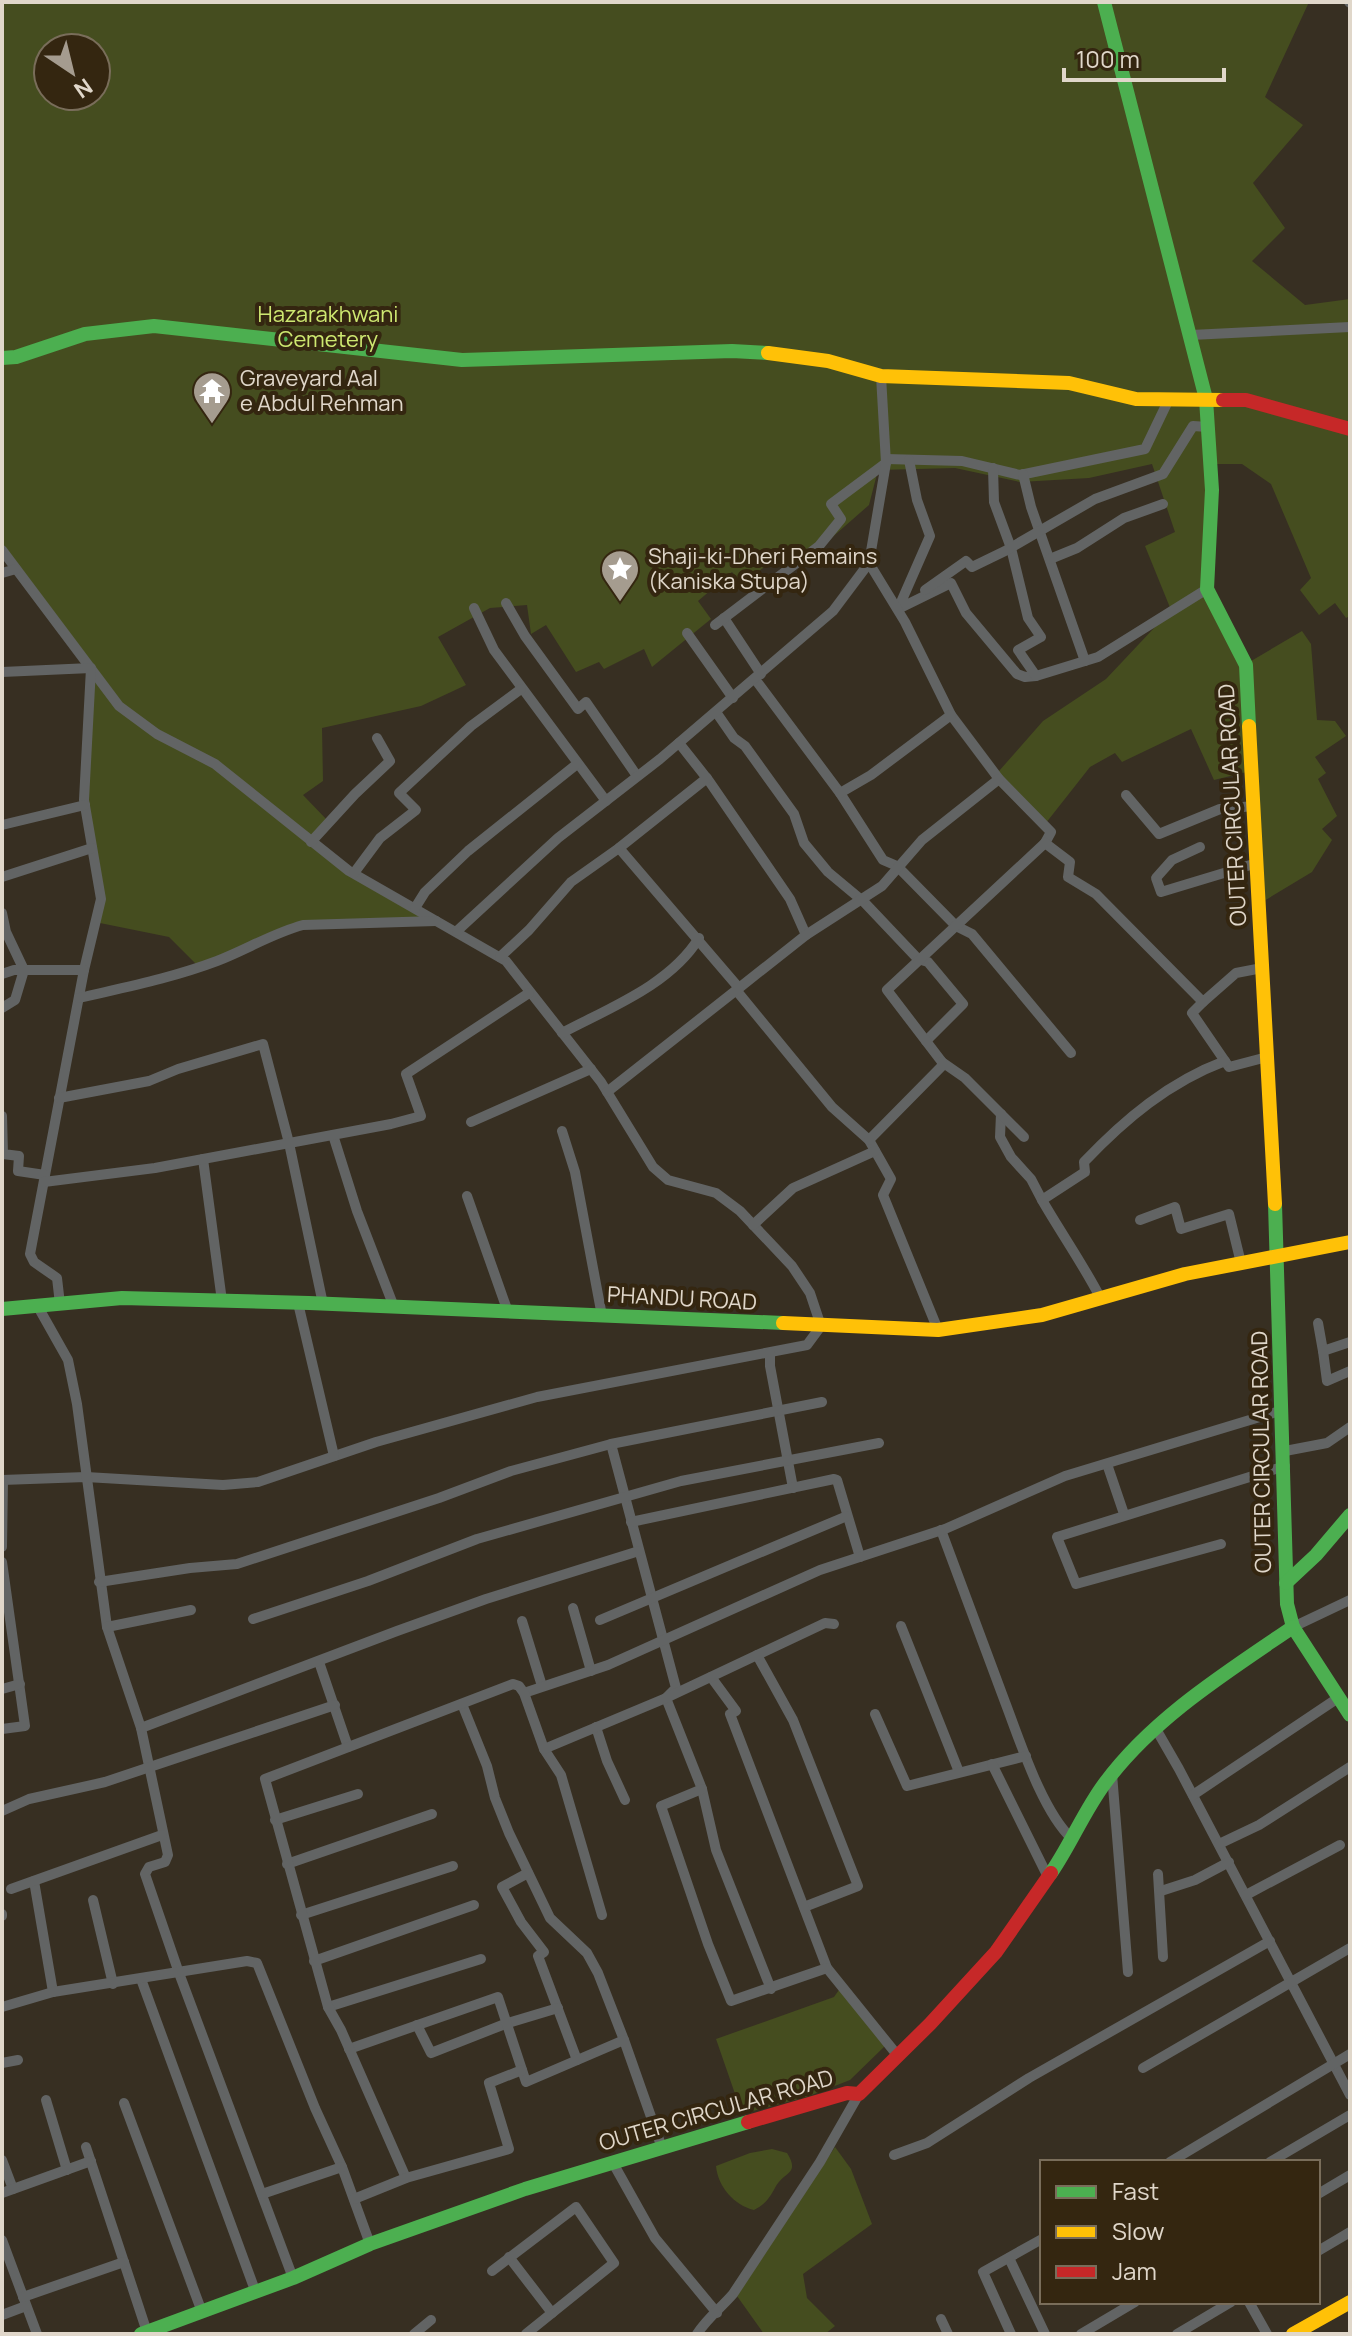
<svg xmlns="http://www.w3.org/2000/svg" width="1352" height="2336" font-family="Manrope,sans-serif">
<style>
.green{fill:#454d1f;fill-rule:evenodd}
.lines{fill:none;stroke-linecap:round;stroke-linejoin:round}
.street{stroke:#626464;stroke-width:10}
.fast{stroke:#4caf50;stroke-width:14}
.slow{stroke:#ffc107;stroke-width:14}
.jam{stroke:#c62828;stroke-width:14}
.labels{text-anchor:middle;stroke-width:8;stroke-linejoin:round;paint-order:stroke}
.park-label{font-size:22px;fill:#cee871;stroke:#342610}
.poi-label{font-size:22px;fill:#e0d7ca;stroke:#342610;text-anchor:start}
.street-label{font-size:22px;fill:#e0d7ca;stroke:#342610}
</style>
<rect width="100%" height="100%" fill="#372f22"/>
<g class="green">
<path d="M 2,2 L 1309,2 L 1265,97 L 1303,125 L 1253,183 L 1285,228 L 1252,261 L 1305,305 L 1350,299 L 1350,616 L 1346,618 L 1335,603 L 1319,615 L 1300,590 L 1311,578 L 1271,484 L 1242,464 L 1211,464 L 1207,589 L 1246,664 L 1302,631 L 1311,644 L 1317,720 L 1335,721 L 1346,736 L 1315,757 L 1326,773 L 1318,779 L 1337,816 L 1322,829 L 1332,840 L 1312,872 L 1259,904 L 1251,771 L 1214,780 L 1191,729 L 1122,762 L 1115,753 L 1090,767 L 1042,828 L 992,779 L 1043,721 L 1106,679 L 1171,610 L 1145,546 L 1175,532 L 1152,464 L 1089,478 L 1020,482 L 955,468 L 878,470 L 869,505 L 804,562 L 792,546 L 742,584 L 732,572 L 698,601 L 711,619 L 652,667 L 644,649 L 604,669 L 599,662 L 576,672 L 546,625 L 531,634 L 527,605 L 490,608 L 438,637 L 466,685 L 421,706 L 322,728 L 323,781 L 303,795 L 328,821 L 308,838 L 349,871 L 438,921 L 303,925 L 199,967 L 169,937 L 95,922 L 101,899 L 84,800 L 91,668 L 2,550 ZM 48,48 L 96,48 L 96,96 L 48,96 Z"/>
<path d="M 841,1987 L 886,2045 L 850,2080 L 809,2096 L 742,2114 L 716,2039 L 834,1997 Z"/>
<path d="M 835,2147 L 851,2169 L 872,2224 L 803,2274 L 807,2298 L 835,2326 L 825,2334 L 764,2334 L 737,2296 Z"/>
<path d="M 772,2149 L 787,2153 C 800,2174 785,2171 776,2186 C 770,2197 767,2203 754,2210 C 734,2205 718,2187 716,2166 L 750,2153 Z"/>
</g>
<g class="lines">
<g class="street">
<path d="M 1349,2 L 1350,3"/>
<path d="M 1191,335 L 1350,327"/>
<path d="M 886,459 L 962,461 L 1020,475 L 1145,449 L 1169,399"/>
<path d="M 909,460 L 917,500 L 930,536 L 898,609 L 951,583 L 966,613 L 1017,674 L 1025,677 L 1036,676 L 1098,657 L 1207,589"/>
<path d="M 993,468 L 994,502 L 1011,548 L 1028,618 L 1041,637 L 1018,650 L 1036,676"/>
<path d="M 1023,474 L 1031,507 L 1085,661"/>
<path d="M 2,550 L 119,706 L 157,734 L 215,764 L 349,871 L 506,961 L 601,1082 L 653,1167 L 668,1180 L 716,1193 L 740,1211 L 792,1266 L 810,1293 L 821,1326 L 807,1345 L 537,1397 L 376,1442 L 258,1482 L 223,1485 L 86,1477 L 2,1480"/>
<path d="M 1050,559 L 1077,548 L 1124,518 L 1163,504"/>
<path d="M 869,563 L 905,622 L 951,715 L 999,779 L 1051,832 L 1045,843"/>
<path d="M 2,573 L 16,569"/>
<path d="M 925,590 L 966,561 L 972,567 L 1005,551 L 1095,499 L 1163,474 L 1193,426 L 1208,427"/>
<path d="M 506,603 L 525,636 L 578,709 L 586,702 L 637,776"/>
<path d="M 474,608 L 494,650 L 606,801"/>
<path d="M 724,618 L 761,674"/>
<path d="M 715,625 L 819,546 L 841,519 L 831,504 L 886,463"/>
<path d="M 687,633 L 733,698"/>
<path d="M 2,672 L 91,668 L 84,800 L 101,899 L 84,970 L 30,1254 L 34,1262 L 57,1278 L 60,1304"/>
<path d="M 755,679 L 840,793 L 883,860 L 897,866 L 956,926 L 972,934 L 1071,1053"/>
<path d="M 716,712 L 734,738 L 745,746 L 794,814 L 804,843 L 828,872 L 864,902 L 918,959 L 928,962 L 963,1004 L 926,1041"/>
<path d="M 679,743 L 709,781 L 790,899 L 806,935"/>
<path d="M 840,793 L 871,775 L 951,715"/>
<path d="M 1126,795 L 1159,834 L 1220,809 L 1254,806"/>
<path d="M 2,825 L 85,805"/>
<path d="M 311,842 L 355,794 L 390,761 L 377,738"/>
<path d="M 1200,847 L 1172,860 L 1156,878 L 1161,892 L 1257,863"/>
<path d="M 354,873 L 380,838 L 416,810 L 399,793 L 471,726 L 521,689"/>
<path d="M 2,877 L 92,848"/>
<path d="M 415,908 L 425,892 L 468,851 L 577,764"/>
<path d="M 2,913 L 6,932 L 24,970 L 15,1000 L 2,1008"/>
<path d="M 457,931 L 558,838 L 660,759 L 833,611 L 869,563 L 886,463 L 881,376"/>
<path d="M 500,957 L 529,930 L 571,882 L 619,848"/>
<path d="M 2,974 L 14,970 L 84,970"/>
<path d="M 739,988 L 806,935 L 882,886 L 922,840 L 999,779"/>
<path d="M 736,990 L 832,1107 L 869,1140 L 891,1179 L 883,1195 L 938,1330"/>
<path d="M 79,998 C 126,987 172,978 217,961 C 246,950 273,933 303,925 L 436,921"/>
<path d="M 1203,1002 L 1192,1013 L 1229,1067 L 1267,1057"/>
<path d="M 562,1033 C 609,1008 670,985 699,938"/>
<path d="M 607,1092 L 739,988 L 619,848 L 707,778"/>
<path d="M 59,1098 L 149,1081 L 178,1069 L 263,1044 L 289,1143 L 323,1304"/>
<path d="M 1001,1114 L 1000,1137 L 1011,1157 L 1031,1179 L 1042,1200"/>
<path d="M 2,1116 L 3,1154 L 19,1156 L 18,1171 L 45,1175"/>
<path d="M 471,1122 L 591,1069"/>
<path d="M 562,1131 L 575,1172 L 602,1316"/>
<path d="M 333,1135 L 357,1211 L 394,1307"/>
<path d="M 1024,1137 L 965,1078 L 942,1062 L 887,990 L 1045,843 L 1070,862 L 1068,877 L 1096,894 L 1203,1002 L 1236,973 L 1262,968"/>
<path d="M 869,1140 L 942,1066 L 942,1062"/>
<path d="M 203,1159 L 222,1301"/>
<path d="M 44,1182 L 155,1168 L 391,1124 L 421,1116 L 406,1074 L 529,993"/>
<path d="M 467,1196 L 508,1312"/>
<path d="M 1140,1220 L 1175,1207 L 1181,1229 L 1229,1214 L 1241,1263"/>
<path d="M 753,1225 L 793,1188 L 875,1151"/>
<path d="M 1101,1299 C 1083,1264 1061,1233 1042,1200 L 1085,1172 L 1084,1162 C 1125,1119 1169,1082 1225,1061"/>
<path d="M 298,1303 L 334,1456"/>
<path d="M 37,1305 L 68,1360 L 77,1404 L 107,1627 L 141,1728 L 168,1855 L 165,1862 L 149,1867 L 145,1874 L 179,1973 L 293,2278"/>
<path d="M 1318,1323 L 1323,1351"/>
<path d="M 1350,1342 L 1323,1351 L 1327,1381 L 1350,1371"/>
<path d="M 770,1353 L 770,1366 L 793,1488"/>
<path d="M 611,1444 L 676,1688 L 666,1698 L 702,1789 L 716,1850 L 771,1989"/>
<path d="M 1285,1451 L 1327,1443 L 1350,1427"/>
<path d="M 1107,1464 L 1124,1514"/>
<path d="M 631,1522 L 834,1479 L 837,1480 L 860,1557"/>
<path d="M 941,1530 C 962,1587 984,1645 1005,1702 C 1020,1741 1042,1811 1072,1839"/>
<path d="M 1221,1544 L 1076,1584 L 1057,1537 L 1285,1466"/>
<path d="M 2,1547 L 3,1480"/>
<path d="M 2,1562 L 25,1726 L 2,1729"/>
<path d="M 99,1582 L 190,1568 L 237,1564 L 439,1498 L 511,1471 L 611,1444 L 822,1402"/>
<path d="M 573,1608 L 591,1671"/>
<path d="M 253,1619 L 368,1581 L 477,1539 L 681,1481 L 879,1443"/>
<path d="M 600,1620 L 847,1516"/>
<path d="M 522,1621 L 542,1686"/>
<path d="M 901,1626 L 959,1772"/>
<path d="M 107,1627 L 191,1610"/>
<path d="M 1293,1627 L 1350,1600"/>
<path d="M 757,1655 L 793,1720 L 858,1886 L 804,1907"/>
<path d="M 319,1662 L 348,1747"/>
<path d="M 711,1677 L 736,1711 L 730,1714 L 827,1968 L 898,2056"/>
<path d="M 2,1689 L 20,1684"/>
<path d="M 524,1693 L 608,1665 L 820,1570 L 945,1529 L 1065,1476 L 1283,1410"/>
<path d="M 462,1704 L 487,1766 L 495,1798 L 509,1833 L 550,1918 L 587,1953 L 598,1973 L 624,2040"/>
<path d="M 875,1714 L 907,1786 L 1026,1756"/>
<path d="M 596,1727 L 607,1761 L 625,1800"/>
<path d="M 141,1728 L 397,1631 L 486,1599 L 639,1551"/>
<path d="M 1156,1729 L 1179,1769 L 1350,2095"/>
<path d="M 544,1749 L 561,1775 L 602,1915"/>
<path d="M 992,1764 L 1048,1877"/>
<path d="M 1112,1774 L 1128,1972"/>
<path d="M 702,1789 L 661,1806 L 708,1944 L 731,2001 L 827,1968"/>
<path d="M 1193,1795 L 1338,1698"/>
<path d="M 2,1811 L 29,1799 L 105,1782 L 335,1705"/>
<path d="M 275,1820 L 358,1794"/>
<path d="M 1219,1844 L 1259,1825 L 1350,1767"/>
<path d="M 287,1864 L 432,1814"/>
<path d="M 528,1873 L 502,1887 L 521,1922 L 544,1952 L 538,1956 L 577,2060"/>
<path d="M 1158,1874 L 1163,1957"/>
<path d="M 34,1881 L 53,1992"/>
<path d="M 11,1889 L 162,1835"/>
<path d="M 1161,1891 L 1195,1880 L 1229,1862"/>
<path d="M 1246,1895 L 1340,1845"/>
<path d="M 93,1900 L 113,1984"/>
<path d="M 2,1914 L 2,1916"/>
<path d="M 301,1915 L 453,1866"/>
<path d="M 314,1961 L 474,1905"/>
<path d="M 141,1979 L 256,2293"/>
<path d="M 2,2007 L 53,1992 L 247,1961 L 257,1963 L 315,2108 L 342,2167 L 370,2244"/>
<path d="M 328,2007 L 481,1959"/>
<path d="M 417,2025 L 431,2053 L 505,2024 L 558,2008"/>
<path d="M 349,2049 L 498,1997 L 526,2082 L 624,2040 L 662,2148"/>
<path d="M 2,2063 L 18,2060"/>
<path d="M 1143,2068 L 1350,1948"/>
<path d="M 46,2100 L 67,2170"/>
<path d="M 124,2103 L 202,2312"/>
<path d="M 86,2147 L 147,2332"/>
<path d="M 894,2155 L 927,2143 L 1029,2078 L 1270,1941"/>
<path d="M 2,2160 L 13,2189"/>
<path d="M 1170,2162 L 1350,2054"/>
<path d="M 1270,2162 L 1350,2115"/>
<path d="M 613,2163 L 655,2238 L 717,2313"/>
<path d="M 406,2178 L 341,2030 L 328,2007 L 265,1779 L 513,1684 L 519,1686 L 524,1693 L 544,1749 L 666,1698 L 825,1623 L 834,1624"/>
<path d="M 2,2193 L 91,2161"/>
<path d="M 262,2194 L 342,2167"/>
<path d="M 1318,2194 L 1350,2175"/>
<path d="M 354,2199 L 406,2178 L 509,2149 L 489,2083 L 522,2070"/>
<path d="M 2,2240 L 37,2334"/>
<path d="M 1318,2251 L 1350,2232"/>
<path d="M 509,2257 L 552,2313"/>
<path d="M 1009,2258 L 1045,2334"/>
<path d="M 492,2271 L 576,2207 L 614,2263 L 526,2334"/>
<path d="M 23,2297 L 124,2262"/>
<path d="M 1249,2302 L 1267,2334"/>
<path d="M 2,2315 L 26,2306"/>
<path d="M 941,2319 L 948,2334"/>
<path d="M 414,2334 L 431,2320"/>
<path d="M 697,2334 C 708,2317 720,2309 733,2294 L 820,2162 L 859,2094"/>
<path d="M 1011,2334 L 983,2272 L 1042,2239"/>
<path d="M 1081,2334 L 1135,2302"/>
<path d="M 1177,2334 L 1231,2302"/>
</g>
<g class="fast">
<path d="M 1104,2 L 1206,399 L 1212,490 L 1207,589 L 1246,665 L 1249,726"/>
<path d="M 2,358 L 16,357 L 85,334 L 154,326 L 462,360 L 732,351 L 768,353"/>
<path d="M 1275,1204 L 1287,1604 L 1293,1627 L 1350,1715"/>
<path d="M 2,1309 L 122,1298 L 309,1303 L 783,1323"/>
<path d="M 1286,1583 L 1316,1555 L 1350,1515"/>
<path d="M 1051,1873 C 1071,1844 1084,1811 1105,1783 C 1153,1718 1227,1672 1293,1627"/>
<path d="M 141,2334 L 293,2278 L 370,2244 L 525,2189 L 748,2122"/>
</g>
<g class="slow">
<path d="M 768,353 L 828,361 L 881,376 L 1069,383 L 1136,399 L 1223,400"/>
<path d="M 1249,726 L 1275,1204"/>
<path d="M 783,1323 L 938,1330 L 1042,1315 L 1185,1274 L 1350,1242"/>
<path d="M 1293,2334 L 1350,2302"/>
</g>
<g class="jam">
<path d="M 1223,400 L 1246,400 L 1350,429"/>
<path d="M 748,2122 L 847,2093 L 859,2094 L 930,2024 L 996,1952 L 1051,1873"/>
</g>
</g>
<defs>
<g id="temple-pin" transform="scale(2)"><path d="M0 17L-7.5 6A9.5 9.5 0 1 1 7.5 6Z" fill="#a59c8f" stroke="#342610"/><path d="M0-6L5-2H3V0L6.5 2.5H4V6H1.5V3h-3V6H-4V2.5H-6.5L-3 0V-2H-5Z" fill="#fff"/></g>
<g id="sight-pin" transform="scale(2)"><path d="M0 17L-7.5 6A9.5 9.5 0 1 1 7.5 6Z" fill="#a59c8f" stroke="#342610"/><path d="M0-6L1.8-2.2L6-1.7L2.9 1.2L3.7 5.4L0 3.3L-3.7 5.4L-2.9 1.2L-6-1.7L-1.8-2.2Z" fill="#fff"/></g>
</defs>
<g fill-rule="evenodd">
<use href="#temple-pin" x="212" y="391"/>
<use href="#sight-pin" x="620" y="569"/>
</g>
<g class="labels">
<g class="park-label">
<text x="328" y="322">Hazarakhwani<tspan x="328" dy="25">Cemetery</tspan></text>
</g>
<g class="poi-label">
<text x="240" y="386">Graveyard Aal<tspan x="240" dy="25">e Abdul Rehman</tspan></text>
<text x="648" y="564">Shaji-ki-Dheri Remains<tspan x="648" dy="25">(Kaniska Stupa)</tspan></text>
</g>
<g class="street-label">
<text transform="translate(1232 805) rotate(-93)" y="8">OUTER CIRCULAR ROAD</text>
<text transform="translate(682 1298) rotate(3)" y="8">PHANDU ROAD</text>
<text transform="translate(1261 1452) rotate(-91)" y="8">OUTER CIRCULAR ROAD</text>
<text transform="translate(716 2110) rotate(-16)" y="8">OUTER CIRCULAR ROAD</text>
</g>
</g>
<rect width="1352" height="2336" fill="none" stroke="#e0d7ca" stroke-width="8"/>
<rect x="1040" y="2160" width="280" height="144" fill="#342610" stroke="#796d5a" stroke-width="2"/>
<rect x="1056" y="2186" width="40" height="12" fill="#4caf50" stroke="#796d5a" stroke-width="2"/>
<text x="1112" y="2200" font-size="24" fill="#e0d7ca">Fast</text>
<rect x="1056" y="2226" width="40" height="12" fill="#ffc107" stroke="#796d5a" stroke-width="2"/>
<text x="1112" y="2240" font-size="24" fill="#e0d7ca">Slow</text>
<rect x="1056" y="2266" width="40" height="12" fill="#c62828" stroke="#796d5a" stroke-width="2"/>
<text x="1112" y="2280" font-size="24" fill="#e0d7ca">Jam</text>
<g transform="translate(72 72) rotate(145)"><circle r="38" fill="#342610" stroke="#796d5a" stroke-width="2"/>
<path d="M0-6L14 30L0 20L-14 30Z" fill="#a59c8f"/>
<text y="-12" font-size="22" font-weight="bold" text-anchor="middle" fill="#e0d7ca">N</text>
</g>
<path d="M1064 68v12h160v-12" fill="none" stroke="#e0d7ca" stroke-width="4"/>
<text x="1076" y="68" font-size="24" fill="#e0d7ca" stroke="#342610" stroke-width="6" paint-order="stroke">100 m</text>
</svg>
